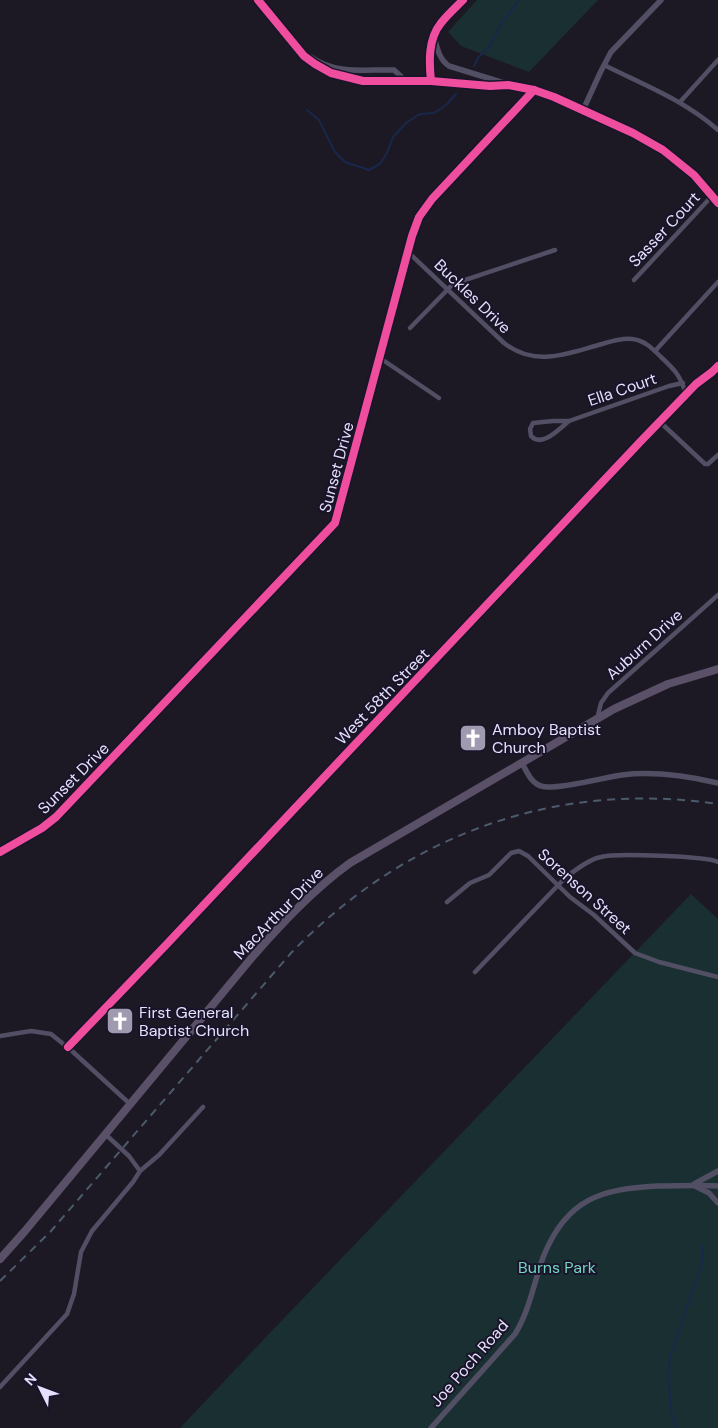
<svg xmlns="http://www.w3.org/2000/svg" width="718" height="1428" font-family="'DM Sans',sans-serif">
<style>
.green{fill:#192f31}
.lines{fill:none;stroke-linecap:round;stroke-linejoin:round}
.stream{stroke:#18284b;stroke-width:2}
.minor{stroke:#524f64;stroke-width:4.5}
.tertiary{stroke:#524f64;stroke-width:5.5}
.primary{stroke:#5a5068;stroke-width:8}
.rail{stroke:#4c5b6c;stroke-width:2;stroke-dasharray:8 6;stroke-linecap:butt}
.cycleway-casing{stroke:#19142a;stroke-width:11}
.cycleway{stroke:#ef4d9e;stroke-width:8}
.labels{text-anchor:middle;stroke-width:4;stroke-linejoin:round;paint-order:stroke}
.street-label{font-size:16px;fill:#e5e0fb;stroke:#19142a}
.poi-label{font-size:16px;fill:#e5e0fb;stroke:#19142a;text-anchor:start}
.park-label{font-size:16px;fill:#73d5c3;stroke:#19142a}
</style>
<rect width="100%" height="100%" fill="#1c1925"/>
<g class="green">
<path d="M 477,0 L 598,0 L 529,72 L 461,46 L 448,32 Z"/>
<path d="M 691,894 L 718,919 L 718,1428 L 180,1428 L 265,1338 Z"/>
</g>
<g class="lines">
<g class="stream">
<path d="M 474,66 L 478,58 L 490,46 L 500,26 L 519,0"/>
<path d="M 307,110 L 319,120 L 335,152 L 345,162 L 369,170 L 380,164 L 387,153 L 393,137 L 407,122 L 420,114 L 434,113 L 445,106 L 456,94"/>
<path d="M 676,1428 L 672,1417 L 668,1375 L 670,1357 L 702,1263 L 703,1246"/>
</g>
<g class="minor">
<path d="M 604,65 C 644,85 684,100 718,130"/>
<path d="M 680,102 L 718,60"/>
<path d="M 408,252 L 504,343 C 536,368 568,353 602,344 C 612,341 622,338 632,339 C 644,340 652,348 661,357 C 675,370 680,375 686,394"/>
<path d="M 634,280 L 712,196"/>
<path d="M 410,328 L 453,284 L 555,250"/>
<path d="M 655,351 L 718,282"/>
<path d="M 380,358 L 439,398"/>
<path d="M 553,421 L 569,421 C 559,429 542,448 531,436 L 530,429 L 533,423 Z"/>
<path d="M 569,421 L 669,386 L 683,383"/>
<path d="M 660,422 L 705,464 L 708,464 L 718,455"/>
<path d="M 597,719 L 601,703 L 608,693 L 718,595"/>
<path d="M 0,852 L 42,828 L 56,817 L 335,523 L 412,236 L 419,217 L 432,199 L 534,90"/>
<path d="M 447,902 L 470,883 L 489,875 L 511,853 L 519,851 L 528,856 L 570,897 L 594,915 L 635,953 L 659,962 L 718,977"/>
<path d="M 475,972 L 564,879 C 574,871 589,859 601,857 C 615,853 707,856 718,862"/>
<path d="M 0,1036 L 31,1031 L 51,1034 L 72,1051 L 130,1104"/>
<path d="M 68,1047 L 165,946 L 641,441 L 696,384 L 712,372 L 718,366"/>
<path d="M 105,1134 L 129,1156 L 140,1171"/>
<path d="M 0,1387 L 67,1314 L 74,1294 L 81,1252 L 92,1231 L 133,1182 L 140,1171 L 159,1155 L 203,1107"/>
</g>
<g class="tertiary">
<path d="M 258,0 L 304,56 L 315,64 L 331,73 L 363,81 L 431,81 L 490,86 L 508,85 L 534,90 L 554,97 L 633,133 L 663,150 L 694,175 L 718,203"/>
<path d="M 434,36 C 437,48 439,59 449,66 L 504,83"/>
<path d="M 311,57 C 336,75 365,69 394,70 L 406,81"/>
<path d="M 431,81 C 429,62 428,39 441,23 C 447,15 456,7 463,0"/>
<path d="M 583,110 L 601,71 L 611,52 L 661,0"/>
<path d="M 522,763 C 527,772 531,783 541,786 C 553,791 606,777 622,775 C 653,771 687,776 718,783"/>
<path d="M 694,1184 L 718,1171"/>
<path d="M 695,1186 L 709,1193 L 718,1203"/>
<path d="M 431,1428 L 515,1334 C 530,1310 534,1281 544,1255 C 567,1199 601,1189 657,1186 C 677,1186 697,1185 718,1186"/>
</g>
<path class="primary" d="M 0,1259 L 25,1231 L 254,955 C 283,922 314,889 350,863 L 614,709 L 668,684 L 718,669"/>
<path class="rail" d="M 0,1281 L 51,1231 L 291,953 C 406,835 554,780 718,804"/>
<g class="cycleway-casing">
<g id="cycleway">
<path d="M 258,0 L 304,56 L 315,64 L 331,73 L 363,81 L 431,81 L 490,86 L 508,85 L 534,90 L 554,97 L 633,133 L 663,150 L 694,175 L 718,203"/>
<path d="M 431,81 C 429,62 428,39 441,23 C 447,15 456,7 463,0"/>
<path d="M 0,852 L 42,828 L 56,817 L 335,523 L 412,236 L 419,217 L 432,199 L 534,90"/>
<path d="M 68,1047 L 165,946 L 641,441 L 696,384 L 712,372 L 718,366"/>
</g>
</g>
<use href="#cycleway" class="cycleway"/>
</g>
<defs>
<g id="church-square" transform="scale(1.4375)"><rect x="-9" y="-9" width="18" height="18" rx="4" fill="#9f9ab0" stroke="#19142a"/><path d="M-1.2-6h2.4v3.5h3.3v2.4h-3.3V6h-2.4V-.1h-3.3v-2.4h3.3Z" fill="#fff"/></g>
</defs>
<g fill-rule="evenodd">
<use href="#church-square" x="473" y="738"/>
<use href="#church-square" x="120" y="1021"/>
</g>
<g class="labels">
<g class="street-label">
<text transform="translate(664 229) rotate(-47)" y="6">Sasser Court</text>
<text transform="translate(473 296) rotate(44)" y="6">Buckles Drive</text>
<text transform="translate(622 389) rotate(-19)" y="6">Ella Court</text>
<text transform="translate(336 467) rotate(-75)" y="6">Sunset Drive</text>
<text transform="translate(644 644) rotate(-42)" y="6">Auburn Drive</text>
<text transform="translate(382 696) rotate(-46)" y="6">West 58th Street</text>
<text transform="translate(73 778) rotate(-45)" y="6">Sunset Drive</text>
<text transform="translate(585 891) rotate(42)" y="6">Sorenson Street</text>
<text transform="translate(278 913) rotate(-46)" y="6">MacArthur Drive</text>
<text transform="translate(469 1363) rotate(-49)" y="6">Joe Poch Road</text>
</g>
<g class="poi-label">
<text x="492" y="735">Amboy Baptist<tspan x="492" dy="18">Church</tspan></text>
<text x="139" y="1018">First General<tspan x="139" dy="18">Baptist Church</tspan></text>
</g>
<g class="park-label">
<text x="557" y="1273">Burns Park</text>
</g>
</g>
<g transform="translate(40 1388) rotate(312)" stroke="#19142a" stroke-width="4" paint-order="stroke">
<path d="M0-4L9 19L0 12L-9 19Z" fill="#e5e0fb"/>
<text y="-8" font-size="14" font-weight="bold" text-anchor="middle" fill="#e5e0fb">N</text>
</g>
</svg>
